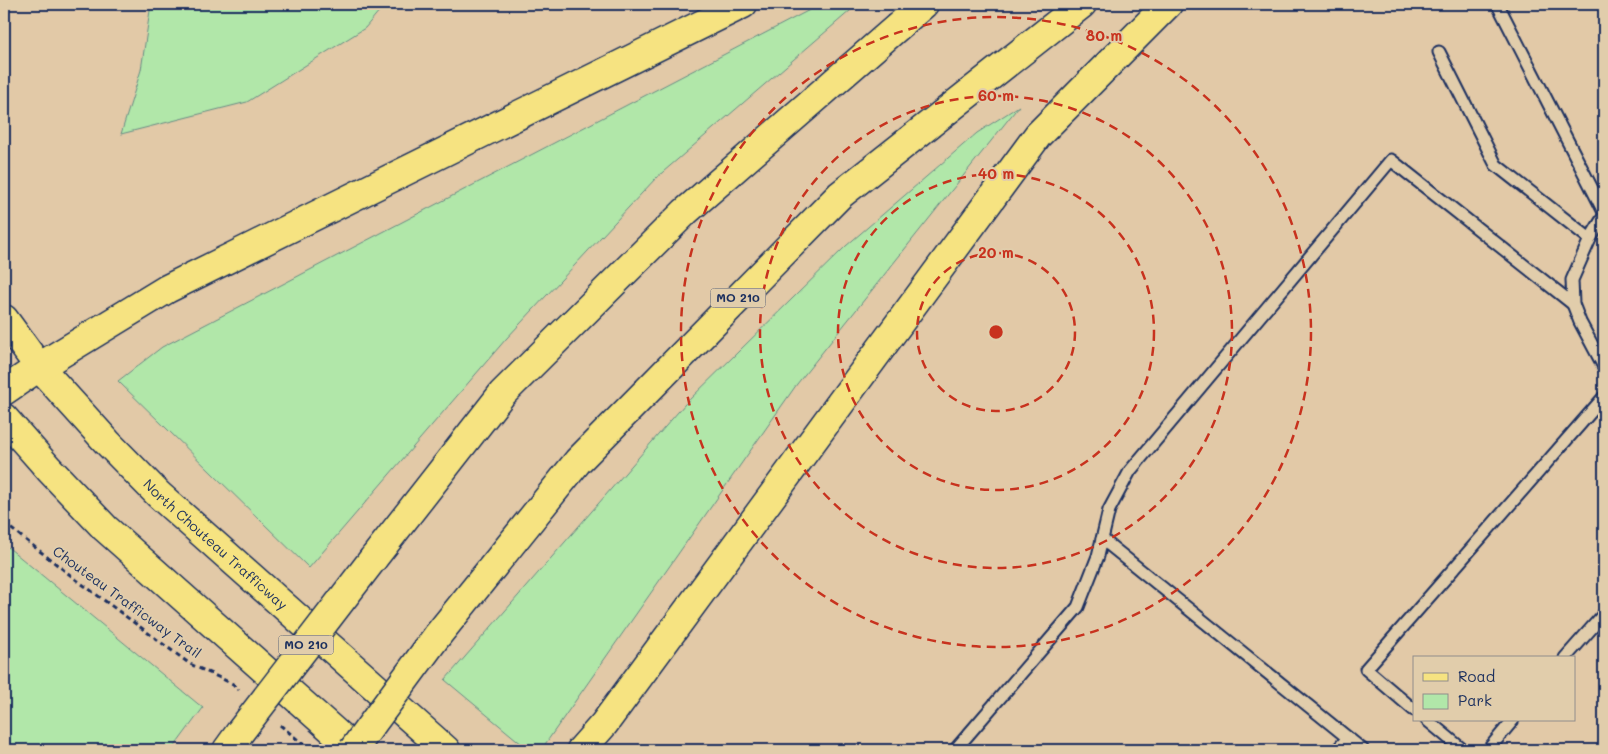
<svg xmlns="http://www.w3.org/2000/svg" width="1608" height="754" font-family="Mali,sans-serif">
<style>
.green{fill:#b1e7a9;stroke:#668b84}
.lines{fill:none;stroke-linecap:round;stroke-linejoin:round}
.service-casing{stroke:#1b2f5e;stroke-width:15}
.primary-casing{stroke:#1b2f5e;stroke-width:31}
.motorway-casing{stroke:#1b2f5e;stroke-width:31}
.path{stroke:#1b2f5e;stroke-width:3;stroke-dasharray:5 4;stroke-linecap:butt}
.service{stroke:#e1cdab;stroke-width:11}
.primary{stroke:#f6e381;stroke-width:28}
.motorway{stroke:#f6e381;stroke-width:28}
.motorway-bridge-casing{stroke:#1b2f5e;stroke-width:31;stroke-linecap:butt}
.motorway-bridge{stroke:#f6e381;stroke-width:28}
.ring{fill:none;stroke:#c8321e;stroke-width:2.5;stroke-dasharray:9 6}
.labels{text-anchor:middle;stroke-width:4;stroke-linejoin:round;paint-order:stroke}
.shield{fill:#e1cdab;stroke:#565e75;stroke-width:1}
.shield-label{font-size:12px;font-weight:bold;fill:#1b2f5e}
.street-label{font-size:14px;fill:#1b2f5e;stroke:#e1cdab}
.centre{fill:#c8321e;stroke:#e1cdab;stroke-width:2.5}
.ring-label{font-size:15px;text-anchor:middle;font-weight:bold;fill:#c8321e;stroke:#e1cdab;stroke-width:4;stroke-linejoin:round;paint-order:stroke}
</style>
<rect width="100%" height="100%" fill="#e2c9a7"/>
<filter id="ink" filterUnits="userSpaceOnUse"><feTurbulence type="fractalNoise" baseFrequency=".02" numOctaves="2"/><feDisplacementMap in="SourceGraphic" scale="10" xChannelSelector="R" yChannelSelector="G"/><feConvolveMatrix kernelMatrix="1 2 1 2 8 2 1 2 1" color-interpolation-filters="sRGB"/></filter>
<g filter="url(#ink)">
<g class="green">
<path d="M 151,4 L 385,4 L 365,28 L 247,102 L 121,134 L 141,70 Z"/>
<path d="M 821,4 L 858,4 L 656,178 L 506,339 L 309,568 L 118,381 L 162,347 Z"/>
<path d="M 1019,106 L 797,384 L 541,750 L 529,750 L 445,680 L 685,404 L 846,246 L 977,133 Z"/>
<path d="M 4,544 L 203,708 L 172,750 L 4,750 Z"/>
</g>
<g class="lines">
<g class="service-casing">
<g id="service">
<path d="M 1498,5 L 1604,212"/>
<path d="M 1439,52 L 1496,165 L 1590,239"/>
<path d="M 1604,216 L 1590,239 L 1572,280 L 1573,304 L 1580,322 L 1604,367"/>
<path d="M 1102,539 L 1363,750"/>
<path d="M 1565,658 L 1604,614"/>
<path d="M 1414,710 L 1366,669 L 1604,397"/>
<path d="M 1427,720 L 1463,750"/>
<path d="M 955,750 L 1078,607 L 1098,556 L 1109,510 L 1130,471 L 1391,160 L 1573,304"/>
<path d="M 1337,750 L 1348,738"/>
<path d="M 1488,750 L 1513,720"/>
</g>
</g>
<g class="primary-casing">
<g id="primary">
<path id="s1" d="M 4,319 L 39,367 L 107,442 L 159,495 L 446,750"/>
<path d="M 4,418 L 49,469 L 105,528 L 355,750"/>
</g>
</g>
<g class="motorway-casing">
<g id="motorway">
<path d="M 4,391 L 39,367 L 167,289 L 743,4"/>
<path d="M 373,559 L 502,394 L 685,212 L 924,4"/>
<path d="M 437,636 L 578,461 L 840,195 L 1082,4"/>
<path d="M 227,750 L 240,732"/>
<path d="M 581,750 L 604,724 L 1038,135 L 1168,4"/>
</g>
</g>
<g class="path">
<path d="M 4,523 L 74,578 L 190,664 L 233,684 L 239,690"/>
<path d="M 280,725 L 310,750"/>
</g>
<use href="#service" class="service"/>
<use href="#primary" class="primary"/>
<use href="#motorway" class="motorway"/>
<g class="motorway-bridge-casing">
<g id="motorway-bridge">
<path d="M 240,732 L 373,559"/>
<path d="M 353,750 L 437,636"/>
</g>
</g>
<use href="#motorway-bridge" class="motorway-bridge"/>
</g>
</g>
<g class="ring">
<circle cx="996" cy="332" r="79"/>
<circle cx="996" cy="332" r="158"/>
<circle cx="996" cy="332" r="236"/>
<circle cx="996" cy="332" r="315"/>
</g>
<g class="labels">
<g class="shield">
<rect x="710.5" y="288.5" width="55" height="19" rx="4"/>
<rect x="278.5" y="635.5" width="55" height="19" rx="4"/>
</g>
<g class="shield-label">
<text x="738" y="302">MO 210</text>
<text x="306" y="649">MO 210</text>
</g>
<g class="street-label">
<text dy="5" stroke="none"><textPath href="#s1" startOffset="310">North Chouteau Trafficway</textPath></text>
<text transform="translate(127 602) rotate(36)" y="5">Chouteau Trafficway Trail</text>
</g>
</g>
<circle cx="996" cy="332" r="8" class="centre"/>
<g class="ring-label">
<text x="1104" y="41">80 m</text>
<text x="996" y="101">60 m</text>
<text x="996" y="179">40 m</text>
<text x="996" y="258">20 m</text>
</g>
<rect width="1608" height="754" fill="none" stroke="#e1cdab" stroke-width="20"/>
<rect x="10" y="10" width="1588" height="734" fill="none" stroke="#1b2f5e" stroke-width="2" filter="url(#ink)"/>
<rect x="1413" y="656" width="162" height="65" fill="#e1cdab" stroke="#928e8c"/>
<rect x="1423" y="673" width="25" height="8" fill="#f6e381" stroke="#928e8c"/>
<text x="1458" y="682" font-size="15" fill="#1b2f5e">Road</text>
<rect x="1423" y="694" width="25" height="15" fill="#b1e7a9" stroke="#928e8c"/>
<text x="1458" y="706" font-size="15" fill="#1b2f5e">Park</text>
</svg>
